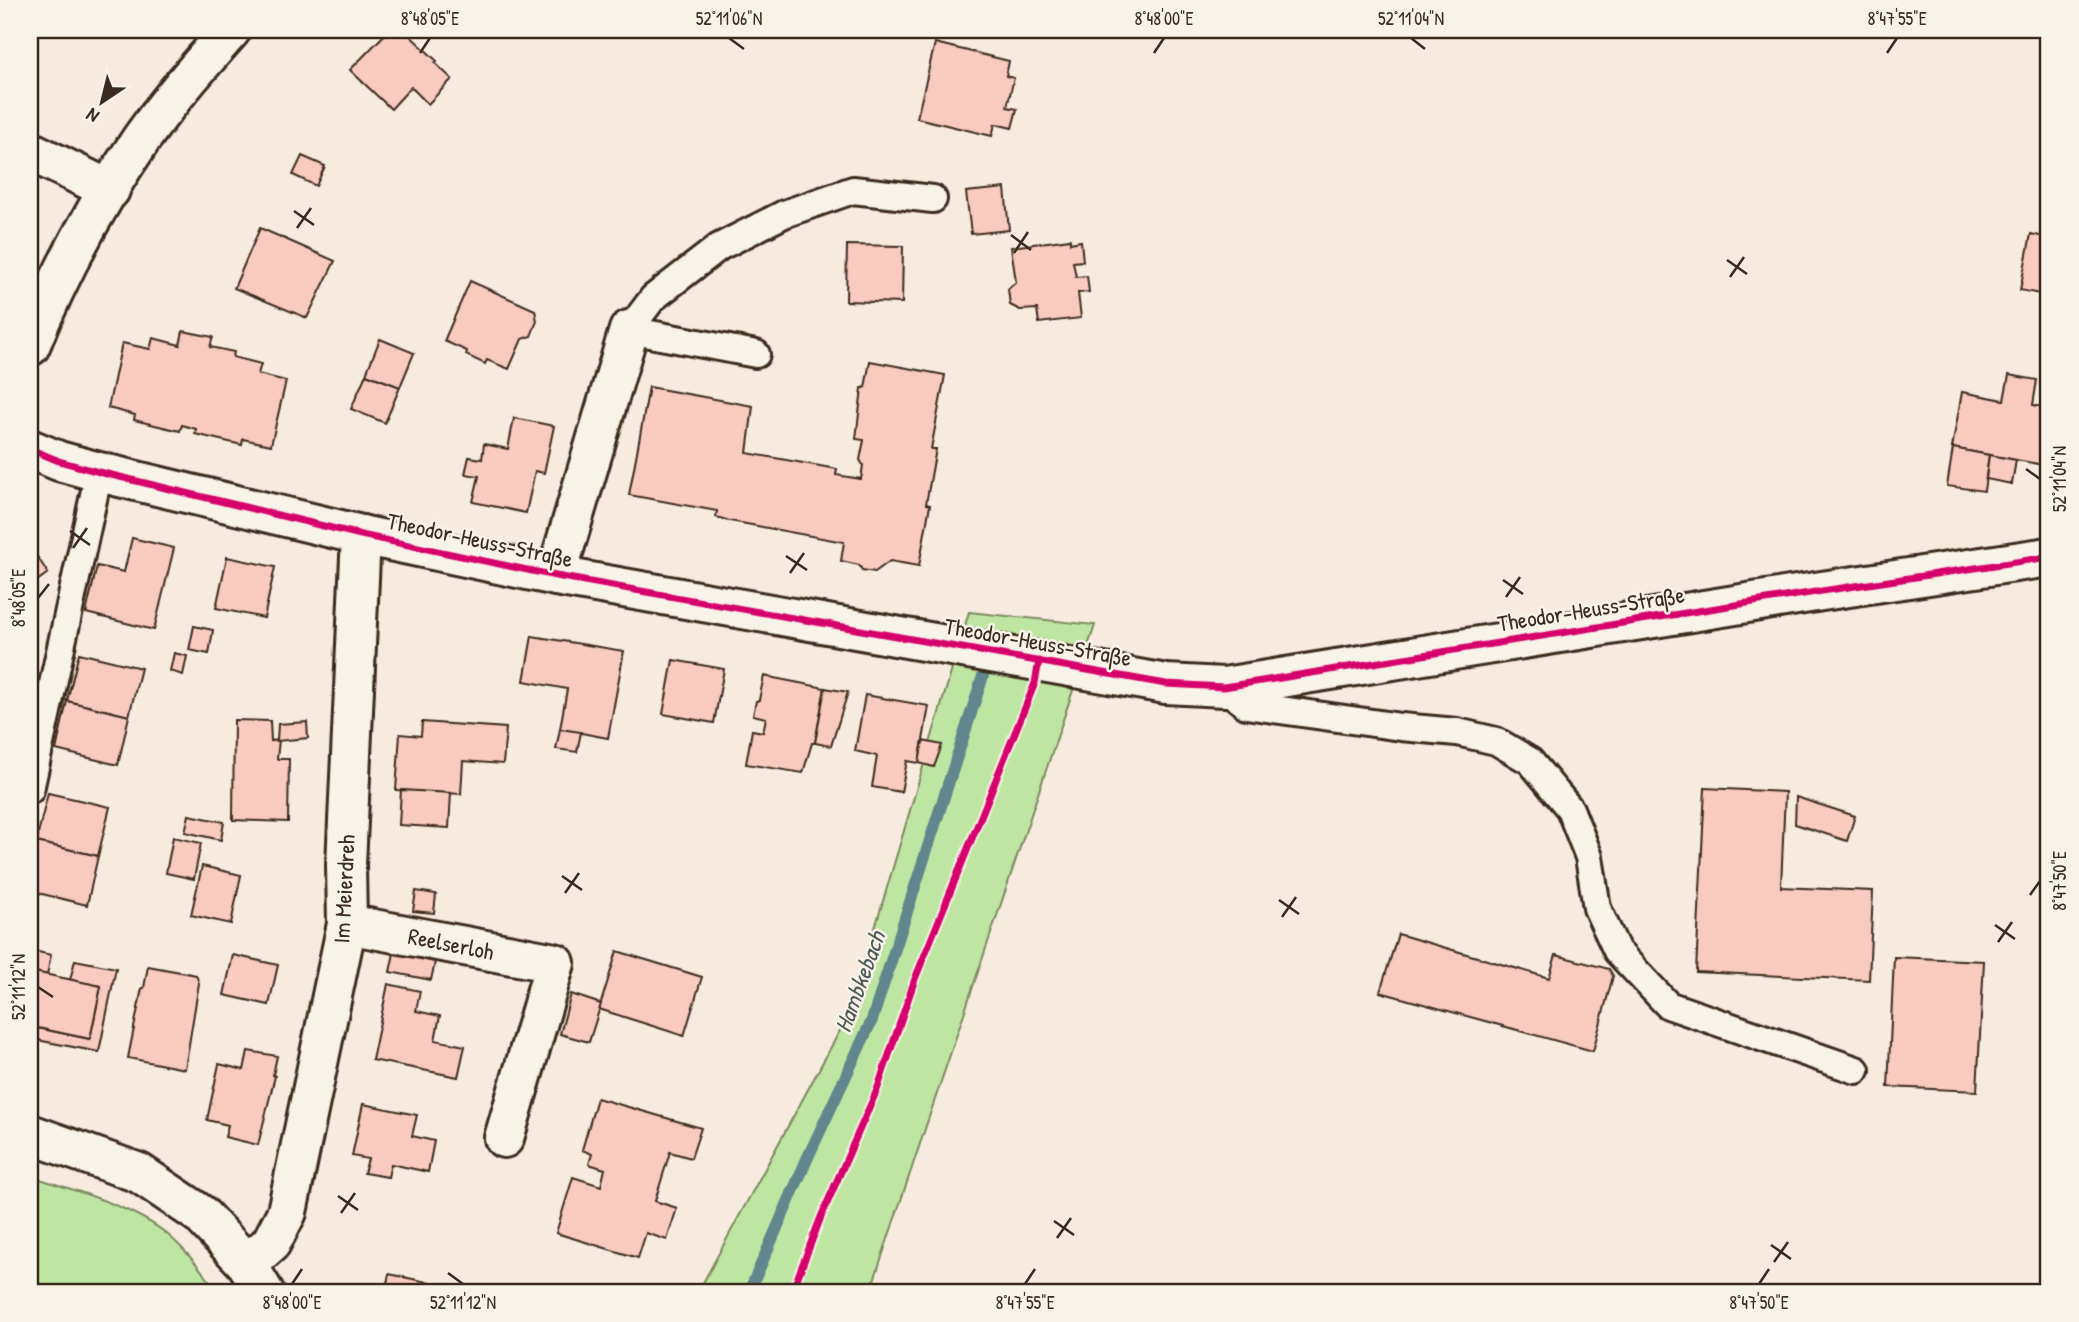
<svg xmlns="http://www.w3.org/2000/svg" width="2079" height="1322" font-family="'Patrick Hand',sans-serif">
<style>
.green{fill:#bee6a2;stroke:#7c8860;stroke-width:2}
.lines{fill:none;stroke-linecap:round;stroke-linejoin:round}
.stream{stroke:#60878d;stroke-width:12}
.building{fill:#f9cac0;stroke:#3b2a1e;stroke-width:2}
.service-casing{stroke:#3b2a1e;stroke-width:32}
.minor-casing{stroke:#3b2a1e;stroke-width:44}
.secondary-casing{stroke:#3b2a1e;stroke-width:44}
.service{stroke:#f7f3e8;stroke-width:26}
.minor{stroke:#f7f3e8;stroke-width:38}
.secondary{stroke:#f7f3e8;stroke-width:38}
.cycleway-casing{stroke:#f7f3e8;stroke-width:11}
.cycleway{stroke:#d6006c;stroke-width:7}
.ticks{fill:none;stroke:#3b2a1e;stroke-width:2.5}
.labels{text-anchor:middle;stroke-width:5;stroke-linejoin:round;paint-order:stroke}
.street-label{font-size:23px;fill:#3b2a1e;stroke:#f7f3e8}
.water-label{font-size:24px;font-style:italic;fill:#4e5856;stroke:#f7f3e8}
.neatline{fill:none;stroke:#3b2a1e;stroke-width:2.5}
.ticks-label{font-size:18px;text-anchor:middle;fill:#3b2a1e}
</style>
<rect width="100%" height="100%" fill="#f7ebe0"/>
<filter id="ink" filterUnits="userSpaceOnUse"><feTurbulence type="fractalNoise" baseFrequency=".0143" numOctaves="2"/><feDisplacementMap in="SourceGraphic" scale="14" xChannelSelector="R" yChannelSelector="G"/><feConvolveMatrix kernelMatrix="1 2 1 2 8 2 1 2 1" color-interpolation-filters="sRGB"/></filter>
<g filter="url(#ink)">
<g class="green">
<path d="M 969,612 L 1095,625 L 870,1292 L 698,1292 L 850,1012 Z"/>
<path d="M 30,1176 C 71,1189 135,1207 168,1235 C 188,1252 203,1272 218,1292 L 30,1292 Z"/>
</g>
<g class="lines">
<path class="stream" d="M 749,1292 L 808,1157 L 872,1020 L 983,676"/>
</g>
<g class="building">
<path d="M 389,30 L 404,30 L 437,61 L 435,63 L 452,79 L 428,104 L 411,87 L 391,109 L 350,70 Z"/>
<path d="M 935,43 L 1009,61 L 1006,76 L 1014,78 L 1007,107 L 1017,109 L 1012,128 L 995,124 L 992,136 L 917,118 Z"/>
<path d="M 302,156 L 325,166 L 316,186 L 293,175 Z"/>
<path d="M 1005,188 L 1009,230 L 971,234 L 966,192 Z"/>
<path d="M 260,228 L 335,261 L 307,318 L 234,288 Z"/>
<path d="M 2031,234 L 2049,238 L 2049,296 L 2020,290 Z"/>
<path d="M 1070,239 L 1070,243 L 1081,241 L 1083,261 L 1073,262 L 1076,277 L 1087,276 L 1089,292 L 1078,293 L 1081,318 L 1039,323 L 1037,309 L 1020,310 L 1010,305 L 1008,289 L 1016,282 L 1011,247 Z"/>
<path d="M 847,245 L 903,246 L 902,303 L 846,301 Z"/>
<path d="M 470,281 L 535,310 L 537,321 L 531,336 L 522,339 L 509,369 L 487,360 L 485,364 L 466,355 L 467,351 L 444,341 Z"/>
<path d="M 183,331 L 213,337 L 210,347 L 234,352 L 233,357 L 261,364 L 258,374 L 286,381 L 271,445 L 243,439 L 242,445 L 195,434 L 196,429 L 182,425 L 180,431 L 134,420 L 135,415 L 108,408 L 122,343 L 150,349 L 153,338 L 180,345 Z"/>
<path d="M 380,339 L 414,353 L 400,387 L 366,374 Z"/>
<path d="M 870,361 L 945,375 L 931,449 L 936,449 L 926,504 L 930,505 L 919,566 L 890,561 L 875,572 L 862,570 L 859,565 L 841,561 L 844,542 L 730,521 L 716,517 L 717,511 L 629,495 L 649,387 L 753,406 L 747,453 L 837,469 L 836,475 L 861,479 L 863,465 L 860,460 L 864,440 L 856,439 L 862,388 L 865,388 Z"/>
<path d="M 366,374 L 400,387 L 385,423 L 351,409 Z"/>
<path d="M 2009,375 L 2037,380 L 2033,405 L 2049,408 L 2049,466 L 1952,448 L 1962,392 L 2004,400 Z"/>
<path d="M 514,418 L 554,426 L 544,473 L 535,471 L 526,513 L 473,502 L 479,476 L 465,474 L 469,457 L 482,459 L 484,444 L 508,449 Z"/>
<path d="M 1953,448 L 1989,455 L 1984,491 L 1947,486 Z"/>
<path d="M 1989,455 L 2016,460 L 2012,484 L 1986,479 Z"/>
<path d="M 132,538 L 174,548 L 154,630 L 86,613 L 97,566 L 124,572 Z"/>
<path d="M 30,546 L 48,573 L 30,586 Z"/>
<path d="M 227,557 L 275,567 L 264,618 L 216,608 Z"/>
<path d="M 194,626 L 213,630 L 209,654 L 189,650 Z"/>
<path d="M 532,636 L 624,651 L 608,738 L 560,729 L 567,689 L 524,681 Z"/>
<path d="M 79,653 L 141,668 L 129,716 L 67,701 Z"/>
<path d="M 174,653 L 187,656 L 183,675 L 170,671 Z"/>
<path d="M 673,660 L 724,669 L 714,723 L 663,714 Z"/>
<path d="M 764,676 L 825,688 L 815,743 L 812,743 L 803,773 L 746,764 L 752,730 L 763,732 L 766,718 L 753,715 L 756,701 L 759,700 Z"/>
<path d="M 825,688 L 848,692 L 831,746 L 815,743 Z"/>
<path d="M 865,695 L 929,706 L 919,763 L 907,761 L 901,792 L 872,787 L 877,756 L 855,751 Z"/>
<path d="M 67,701 L 129,716 L 118,765 L 56,750 Z"/>
<path d="M 234,720 L 270,721 L 271,741 L 279,740 L 277,759 L 289,759 L 288,822 L 233,820 Z"/>
<path d="M 307,722 L 308,738 L 277,741 L 278,724 Z"/>
<path d="M 422,722 L 506,728 L 503,764 L 463,761 L 461,794 L 396,790 L 400,734 L 421,736 Z"/>
<path d="M 560,729 L 581,732 L 577,752 L 556,749 Z"/>
<path d="M 923,741 L 942,745 L 934,767 L 919,763 Z"/>
<path d="M 1705,788 L 1785,792 L 1781,887 L 1873,891 L 1869,980 L 1696,972 Z"/>
<path d="M 401,790 L 451,793 L 449,828 L 399,825 Z"/>
<path d="M 48,793 L 110,807 L 98,856 L 36,842 Z"/>
<path d="M 1796,797 L 1855,816 L 1847,841 L 1795,824 Z"/>
<path d="M 189,815 L 224,822 L 221,840 L 185,832 Z"/>
<path d="M 173,837 L 201,843 L 194,879 L 166,873 Z"/>
<path d="M 36,842 L 98,856 L 87,905 L 30,891 L 30,870 Z"/>
<path d="M 202,866 L 241,875 L 231,924 L 191,915 Z"/>
<path d="M 416,891 L 436,894 L 434,913 L 413,911 Z"/>
<path d="M 1398,934 L 1549,978 L 1556,955 L 1609,969 L 1613,976 L 1593,1051 L 1380,992 Z"/>
<path d="M 30,950 L 51,955 L 47,975 L 30,971 Z"/>
<path d="M 617,951 L 702,977 L 684,1036 L 599,1009 Z"/>
<path d="M 394,953 L 435,962 L 431,980 L 390,972 Z"/>
<path d="M 233,955 L 278,965 L 269,1005 L 224,995 Z"/>
<path d="M 1894,957 L 1984,961 L 1977,1091 L 1888,1087 Z"/>
<path d="M 75,960 L 116,968 L 99,1052 L 37,1040 L 35,1050 L 30,1049 L 33,1027 L 90,1039 L 101,986 L 70,980 Z"/>
<path d="M 148,966 L 196,975 L 199,983 L 185,1069 L 128,1058 L 142,988 L 144,988 Z"/>
<path d="M 30,971 L 101,986 L 90,1039 L 33,1027 L 30,1041 Z"/>
<path d="M 388,984 L 420,991 L 416,1011 L 440,1016 L 435,1040 L 465,1046 L 458,1077 L 372,1060 Z"/>
<path d="M 571,994 L 601,1004 L 589,1042 L 560,1034 Z"/>
<path d="M 248,1051 L 277,1056 L 273,1075 L 275,1076 L 258,1145 L 225,1137 L 228,1125 L 207,1120 L 219,1064 L 244,1070 Z"/>
<path d="M 597,1098 L 701,1128 L 691,1158 L 670,1152 L 655,1201 L 677,1208 L 667,1240 L 646,1233 L 638,1258 L 556,1233 L 573,1177 L 601,1186 L 605,1169 L 589,1164 L 592,1154 L 582,1150 Z"/>
<path d="M 363,1104 L 417,1115 L 412,1136 L 434,1141 L 428,1172 L 391,1164 L 388,1177 L 364,1173 L 368,1159 L 352,1156 Z"/>
<path d="M 389,1274 L 465,1290 L 464,1292 L 385,1292 Z"/>
</g>
<g class="lines">
<g class="service-casing">
<g id="service">
<path d="M 756,354 L 629,330 L 653,298 L 719,247 L 784,214 L 853,190 L 933,199"/>
<path d="M 1224,687 L 1246,705 L 1401,727 L 1457,732 L 1496,741 L 1530,761 L 1570,809 L 1589,857 L 1597,908 L 1617,951 L 1668,1005 L 1856,1070"/>
<path d="M 30,790 L 99,472"/>
</g>
</g>
<g class="minor-casing">
<g id="minor">
<path d="M 30,151 L 110,190"/>
<path d="M 30,449 L 59,461 L 99,472 L 361,535 L 556,576 L 1166,684 L 1224,687 L 1822,591 L 2049,557"/>
<path d="M 556,576 L 629,330"/>
<path d="M 347,924 L 555,963 L 504,1138"/>
<path d="M 247,1264 L 271,1243 L 287,1212 L 347,924 L 346,865 L 361,535"/>
</g>
</g>
<g class="secondary-casing">
<g id="secondary">
<path d="M 30,346 C 59,274 98,202 142,138 C 169,100 200,65 231,30"/>
<path d="M 30,1134 L 139,1173 L 200,1214 L 247,1264 L 264,1292"/>
</g>
</g>
<use href="#service" class="service"/>
<use href="#minor" class="minor"/>
<use href="#secondary" class="secondary"/>
<g class="cycleway-casing">
<g id="cycleway">
<path d="M 30,449 L 59,461 L 99,472 L 361,535 L 556,576 L 1166,684 L 1224,687 L 1822,591 L 2049,557"/>
<path d="M 792,1292 L 821,1217 L 877,1090 L 915,979 L 1035,683 L 1039,661"/>
</g>
</g>
<use href="#cycleway" class="cycleway"/>
</g>
</g>
<path class="ticks" d="M 729,38 L 744,49M 1411,38 L 1425,49M 420,53 L 430,38M 1154,53 L 1164,38M 1887,53 L 1897,38M 294,211 L 314,225M 297,228 L 311,208M 1011,235 L 1031,250M 1014,253 L 1028,232M 1727,260 L 1747,274M 1730,277 L 1744,257M 2026,469 L 2040,479M 70,531 L 90,545M 73,548 L 87,528M 786,556 L 807,570M 790,573 L 804,553M 1503,580 L 1523,594M 1506,597 L 1520,577M 38,598 L 49,584M 562,876 L 582,890M 565,893 L 579,873M 2030,895 L 2040,881M 1279,900 L 1299,914M 1282,917 L 1296,897M 1995,925 L 2015,939M 1998,942 L 2012,922M 38,987 L 53,997M 338,1196 L 358,1210M 341,1213 L 355,1193M 1054,1221 L 1074,1235M 1057,1238 L 1071,1218M 1771,1245 L 1791,1259M 1774,1262 L 1788,1242M 448,1273 L 463,1284M 292,1284 L 302,1269M 1025,1284 L 1035,1269M 1759,1284 L 1769,1269"/>
<g class="labels">
<g class="street-label">
<text transform="translate(480 540) rotate(12)" y="8">Theodor-Heuss-Straße</text>
<text transform="translate(1591 609) rotate(-9)" y="8">Theodor-Heuss-Straße</text>
<text transform="translate(1038 642) rotate(10)" y="8">Theodor-Heuss-Straße</text>
<text transform="translate(344 889) rotate(-87)" y="8">Im Meierdreh</text>
<text transform="translate(451 944) rotate(11)" y="8">Reelserloh</text>
</g>
<g class="water-label">
<text transform="translate(860 982) rotate(-70)" y="8">Hambkebach</text>
</g>
</g>
<rect width="2079" height="1322" fill="none" stroke="#f7f3e8" stroke-width="77"/>
<g transform="translate(102 102) rotate(215)" stroke="#f7f3e8" stroke-width="5" paint-order="stroke">
<path d="M0-5L12 26L0 18L-12 26Z" fill="#3b2a1e"/>
<text y="-10" font-size="19" font-weight="bold" text-anchor="middle" fill="#3b2a1e">N</text>
</g>
<rect x="38" y="38" width="2002" height="1246" class="neatline"/>
<g class="ticks-label">
<text x="430" y="25">8°48'05"E</text>
<text x="729" y="25">52°11'06"N</text>
<text x="1164" y="25">8°48'00"E</text>
<text x="1411" y="25">52°11'04"N</text>
<text x="1897" y="25">8°47'55"E</text>
<text transform="translate(2060 479) rotate(-90)" y="6">52°11'04"N</text>
<text transform="translate(19 598) rotate(-90)" y="6">8°48'05"E</text>
<text transform="translate(2060 881) rotate(-90)" y="6">8°47'50"E</text>
<text transform="translate(19 987) rotate(-90)" y="6">52°11'12"N</text>
<text x="292" y="1309">8°48'00"E</text>
<text x="463" y="1309">52°11'12"N</text>
<text x="1025" y="1309">8°47'55"E</text>
<text x="1759" y="1309">8°47'50"E</text>
</g>
</svg>
